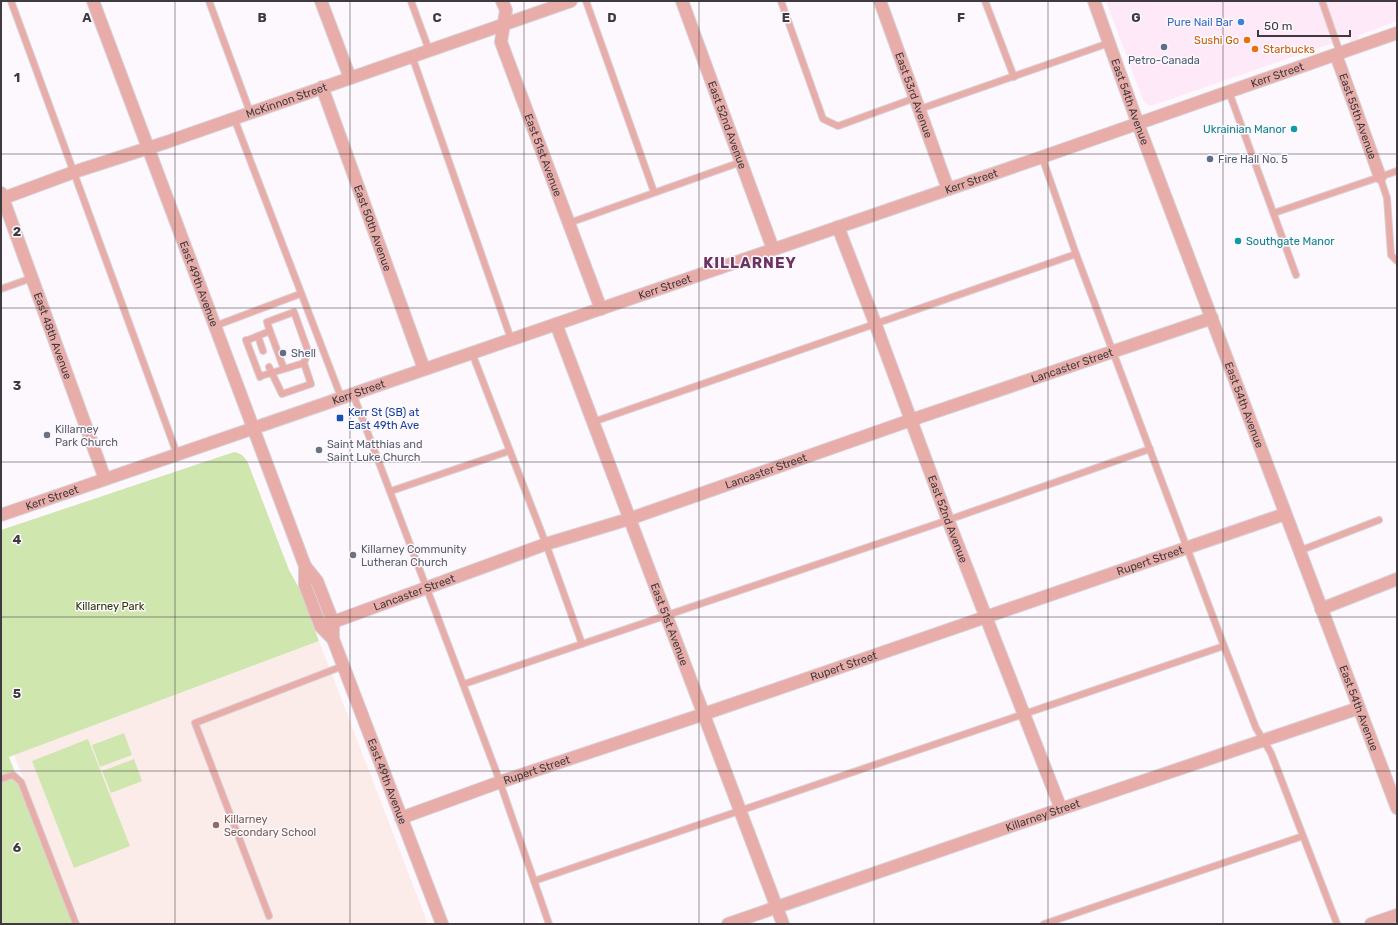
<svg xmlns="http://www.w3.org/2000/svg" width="1398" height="925" font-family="Rubik,sans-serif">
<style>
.commercial{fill:#fee9f9}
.education{fill:#fcece9}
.green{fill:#d0e6af}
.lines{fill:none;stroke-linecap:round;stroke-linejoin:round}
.service-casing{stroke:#d7d2d8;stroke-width:8}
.minor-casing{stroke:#d7d2d8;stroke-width:14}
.tertiary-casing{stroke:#d7d2d8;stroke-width:14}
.service{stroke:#e9ada9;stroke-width:6}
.minor{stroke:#e9ada9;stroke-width:12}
.tertiary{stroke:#e9ada9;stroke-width:12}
.grid{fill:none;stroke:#3f3a40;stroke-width:1;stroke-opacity:0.55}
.shop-dot{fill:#3f7fe0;stroke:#fdf8fe;stroke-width:1.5}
.food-dot{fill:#e8710a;stroke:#fdf8fe;stroke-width:1.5}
.service-dot{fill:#5c6f8a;stroke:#fdf8fe;stroke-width:1.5}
.culture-dot{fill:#0f9aa8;stroke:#fdf8fe;stroke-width:1.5}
.transit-dot{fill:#1a4fb4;stroke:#fdf8fe;stroke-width:1.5}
.worship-dot{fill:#6b7280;stroke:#fdf8fe;stroke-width:1.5}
.education-dot{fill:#8d6e63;stroke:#fdf8fe;stroke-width:1.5}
.labels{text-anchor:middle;stroke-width:3;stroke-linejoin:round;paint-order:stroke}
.shop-label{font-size:11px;fill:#366cbe;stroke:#fdf8fe;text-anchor:end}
.food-label{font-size:11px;fill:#c56008;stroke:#fdf8fe;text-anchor:end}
.service-label{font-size:11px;fill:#4e5e75;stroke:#fdf8fe;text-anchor:start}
.street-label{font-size:11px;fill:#3f3a40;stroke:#fdf8fe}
.culture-label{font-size:11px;fill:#0d838f;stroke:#fdf8fe;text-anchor:end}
.transit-label{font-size:11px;fill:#164399;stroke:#fdf8fe;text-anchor:start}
.worship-label{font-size:11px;fill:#5b616d;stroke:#fdf8fe;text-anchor:start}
.park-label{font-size:11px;fill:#283702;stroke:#fdf8fe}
.education-label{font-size:11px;fill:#785e54;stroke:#fdf8fe;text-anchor:start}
.district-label{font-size:15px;font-weight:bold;letter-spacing:1px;fill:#6a3361;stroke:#fdf8fe}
.grid-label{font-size:13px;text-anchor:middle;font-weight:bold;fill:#3f3a40;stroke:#fdf8fe;stroke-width:3;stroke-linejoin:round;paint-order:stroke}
</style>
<rect width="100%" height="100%" fill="#fdf8fe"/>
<path class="commercial" d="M 1106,1 L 1397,1 L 1397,21 L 1360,35 L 1358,39 L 1354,41 L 1351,42 L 1347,38 L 1151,106 L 1145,103 L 1143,100 Z"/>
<path class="education" d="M 319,641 L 428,924 L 81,924 L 14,755 Z"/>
<g class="green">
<path d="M 234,452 C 241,453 244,456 248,463 L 289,570 L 309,606 L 312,614 L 311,620 L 319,641 L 9,757 L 73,924 L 1,924 L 1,530 Z"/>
<path d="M 124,733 L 132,755 L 100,767 L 92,745 Z"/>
<path d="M 88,739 L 130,846 L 74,868 L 32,761 Z"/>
<path d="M 134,759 L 142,781 L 111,793 L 102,771 Z"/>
</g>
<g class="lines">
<g class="service-casing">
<g id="service">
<path d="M 11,1 L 177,454"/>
<path d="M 209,1 L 250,112"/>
<path d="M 411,1 L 429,50"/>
<path d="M 586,1 L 654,192"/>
<path d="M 781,1 L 823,119 L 838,126 L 915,98"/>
<path d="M 985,1 L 1014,77"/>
<path d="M 1322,1 L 1340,53"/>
<path d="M 412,56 L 511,339"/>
<path d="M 1229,92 L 1296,275"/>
<path d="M 920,109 L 1109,43"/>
<path d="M 234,118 L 341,397"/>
<path d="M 1042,157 L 1076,254 L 1224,646 L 1256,728 L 1271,753 L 1337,924"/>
<path d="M 1380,177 L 1387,198 L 1391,255 L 1397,261"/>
<path d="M 1274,213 L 1397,171"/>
<path d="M 569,223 L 741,162"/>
<path d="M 1,289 L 32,278"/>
<path d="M 215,326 L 300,294"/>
<path d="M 270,331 L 267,322 L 294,312 L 308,351 L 304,363"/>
<path d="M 258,336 L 263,351"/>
<path d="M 246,340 L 260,377"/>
<path d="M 248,340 L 270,331 L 284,369"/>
<path d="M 472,353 L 546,544 L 582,644"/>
<path d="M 261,376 C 275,372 290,367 304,363 L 311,384 L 282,394 L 269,367"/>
<path d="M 353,394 L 496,771 L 549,924"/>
<path d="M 593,422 L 1076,254"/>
<path d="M 391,491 L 509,451"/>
<path d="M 1299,551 L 1379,520"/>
<path d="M 464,684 L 948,520 L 1150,449"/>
<path d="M 1,779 L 13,775 L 21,782 L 76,924"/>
<path d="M 534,881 C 764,803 994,723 1224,646"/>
<path d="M 269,916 L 195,723 L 343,666"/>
<path d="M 1044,924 L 1303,836"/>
</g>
</g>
<g class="minor-casing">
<g id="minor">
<path d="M 321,1 L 350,78"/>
<path id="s1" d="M 502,1 L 506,10 L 501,42 L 601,309"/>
<path id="s2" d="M 682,1 L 773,249"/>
<path id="s3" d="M 880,1 L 948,189"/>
<path id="s4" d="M 1336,55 L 1380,177"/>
<path id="s5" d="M 322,87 L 424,369"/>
<path id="s6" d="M 1,193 L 105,479"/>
<path id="s7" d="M 1,199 L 74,172 L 167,142 L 571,1"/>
<path id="s8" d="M 838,227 L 875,323 L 948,520 L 1061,809"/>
<path id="s9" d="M 556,324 L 783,924"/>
<path d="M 1321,609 L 1397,579"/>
<path id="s10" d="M 325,625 L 546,544 L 629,519 L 911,420 L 1212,318"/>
<path id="s11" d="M 401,818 L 500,782 L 704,714 L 1285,514"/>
<path id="s12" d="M 728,924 L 1046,814 L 1359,708"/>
<path d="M 1371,924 L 1397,915"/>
</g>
</g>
<g class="tertiary-casing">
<g id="tertiary">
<path id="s13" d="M 93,1 L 305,566 L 317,581 L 333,622 L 333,639 L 442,924"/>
<path id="s14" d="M 1094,1 L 1138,124 L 1397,808"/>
<path id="s15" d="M 1,515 L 1042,157 L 1397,33"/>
<path d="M 305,566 L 305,585 L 314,609 L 321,627 L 333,639"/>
</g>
</g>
<use href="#service" class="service"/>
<use href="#minor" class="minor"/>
<use href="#tertiary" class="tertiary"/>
</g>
<path class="grid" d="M 175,1 L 175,924M 350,1 L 350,924M 524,1 L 524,924M 699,1 L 699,924M 874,1 L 874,924M 1048,1 L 1048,924M 1223,1 L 1223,924M 1,154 L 1397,154M 1,308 L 1397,308M 1,462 L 1397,462M 1,617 L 1397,617M 1,771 L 1397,771"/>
<circle class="shop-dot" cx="1241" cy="22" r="4"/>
<g class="food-dot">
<circle cx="1247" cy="40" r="4"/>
<circle cx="1255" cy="49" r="4"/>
</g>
<g class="service-dot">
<circle cx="1164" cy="47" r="4"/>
<circle cx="1210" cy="159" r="4"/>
<circle cx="283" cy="353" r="4"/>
</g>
<g class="culture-dot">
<circle cx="1294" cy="129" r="4"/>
<circle cx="1238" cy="241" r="4"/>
</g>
<rect class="transit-dot" x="336" y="414" width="8" height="8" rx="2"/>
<g class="worship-dot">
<circle cx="47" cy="435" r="4"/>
<circle cx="319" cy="450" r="4"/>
<circle cx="353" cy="555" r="4"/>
</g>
<circle class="education-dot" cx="216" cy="825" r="4"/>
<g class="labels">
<g class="shop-label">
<text x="1233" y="26">Pure Nail Bar</text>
</g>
<g class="food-label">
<text x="1239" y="44">Sushi Go</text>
<text x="1263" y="53" text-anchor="start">Starbucks</text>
</g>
<g class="service-label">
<text x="1164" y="64" text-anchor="middle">Petro-Canada</text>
<text x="1218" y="163">Fire Hall No. 5</text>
<text x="291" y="357">Shell</text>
</g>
<g class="street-label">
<text dy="4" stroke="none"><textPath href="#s15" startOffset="1350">Kerr Street</textPath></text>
<text dy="4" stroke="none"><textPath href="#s3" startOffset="100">East 53rd Avenue</textPath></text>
<text dy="4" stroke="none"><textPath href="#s7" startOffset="302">McKinnon Street</textPath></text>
<text dy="4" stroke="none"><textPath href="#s14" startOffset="107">East 54th Avenue</textPath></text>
<text dy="4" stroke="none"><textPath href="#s4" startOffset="65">East 55th Avenue</textPath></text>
<text dy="4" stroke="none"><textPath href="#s2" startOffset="132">East 52nd Avenue</textPath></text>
<text dy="4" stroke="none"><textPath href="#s1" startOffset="163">East 51st Avenue</textPath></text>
<text dy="4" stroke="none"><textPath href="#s15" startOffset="1026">Kerr Street</textPath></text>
<text dy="4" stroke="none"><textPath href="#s5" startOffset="150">East 50th Avenue</textPath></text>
<text dy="4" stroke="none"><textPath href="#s13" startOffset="302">East 49th Avenue</textPath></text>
<text dy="4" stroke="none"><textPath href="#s15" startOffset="702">Kerr Street</textPath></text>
<text dy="4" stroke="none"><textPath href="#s6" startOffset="152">East 48th Avenue</textPath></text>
<text dy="4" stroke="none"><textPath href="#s10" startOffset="791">Lancaster Street</textPath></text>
<text dy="4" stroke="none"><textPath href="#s15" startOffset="378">Kerr Street</textPath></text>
<text dy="4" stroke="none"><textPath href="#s14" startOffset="431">East 54th Avenue</textPath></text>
<text dy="4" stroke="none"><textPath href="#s10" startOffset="467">Lancaster Street</textPath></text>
<text dy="4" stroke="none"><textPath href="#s15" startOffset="54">Kerr Street</textPath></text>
<text dy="4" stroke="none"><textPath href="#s8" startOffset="312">East 52nd Avenue</textPath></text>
<text dy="4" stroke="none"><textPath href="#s11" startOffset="792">Rupert Street</textPath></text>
<text dy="4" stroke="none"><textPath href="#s10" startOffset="95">Lancaster Street</textPath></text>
<text dy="4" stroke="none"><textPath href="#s9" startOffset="321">East 51st Avenue</textPath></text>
<text dy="4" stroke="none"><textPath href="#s11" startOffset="468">Rupert Street</textPath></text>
<text dy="4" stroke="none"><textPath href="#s14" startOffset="755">East 54th Avenue</textPath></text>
<text dy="4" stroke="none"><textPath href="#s11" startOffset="144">Rupert Street</textPath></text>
<text dy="4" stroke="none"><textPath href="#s13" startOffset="836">East 49th Avenue</textPath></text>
<text dy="4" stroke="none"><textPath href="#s12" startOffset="333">Killarney Street</textPath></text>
</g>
<g class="culture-label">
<text x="1286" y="133">Ukrainian Manor</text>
<text x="1246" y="245" text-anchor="start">Southgate Manor</text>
</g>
<g class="transit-label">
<text x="348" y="416">Kerr St (SB) at<tspan x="348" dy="13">East 49th Ave</tspan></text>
</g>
<g class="worship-label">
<text x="55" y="433">Killarney<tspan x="55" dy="13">Park Church</tspan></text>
<text x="327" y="448">Saint Matthias and<tspan x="327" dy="13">Saint Luke Church</tspan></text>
<text x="361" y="553">Killarney Community<tspan x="361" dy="13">Lutheran Church</tspan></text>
</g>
<g class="park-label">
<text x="110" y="610">Killarney Park</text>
</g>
<g class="education-label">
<text x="224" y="823">Killarney<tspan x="224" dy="13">Secondary School</tspan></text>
</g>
<g class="district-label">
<text x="750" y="268">KILLARNEY</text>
</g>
</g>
<g class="grid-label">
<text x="87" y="22">A</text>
<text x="262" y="22">B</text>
<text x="437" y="22">C</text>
<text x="612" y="22">D</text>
<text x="786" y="22">E</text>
<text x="961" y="22">F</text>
<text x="1136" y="22">G</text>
<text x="17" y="82">1</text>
<text x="17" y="236">2</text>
<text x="17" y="390">3</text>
<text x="17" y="544">4</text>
<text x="17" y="698">5</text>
<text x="17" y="852">6</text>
</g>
<rect width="1398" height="925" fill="none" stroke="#3f3a40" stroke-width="4"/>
<path d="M1258 30v6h92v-6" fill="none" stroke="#3f3a40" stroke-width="2"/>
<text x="1264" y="30" font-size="12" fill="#3f3a40" stroke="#fdf8fe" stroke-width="3" paint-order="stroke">50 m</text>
</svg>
